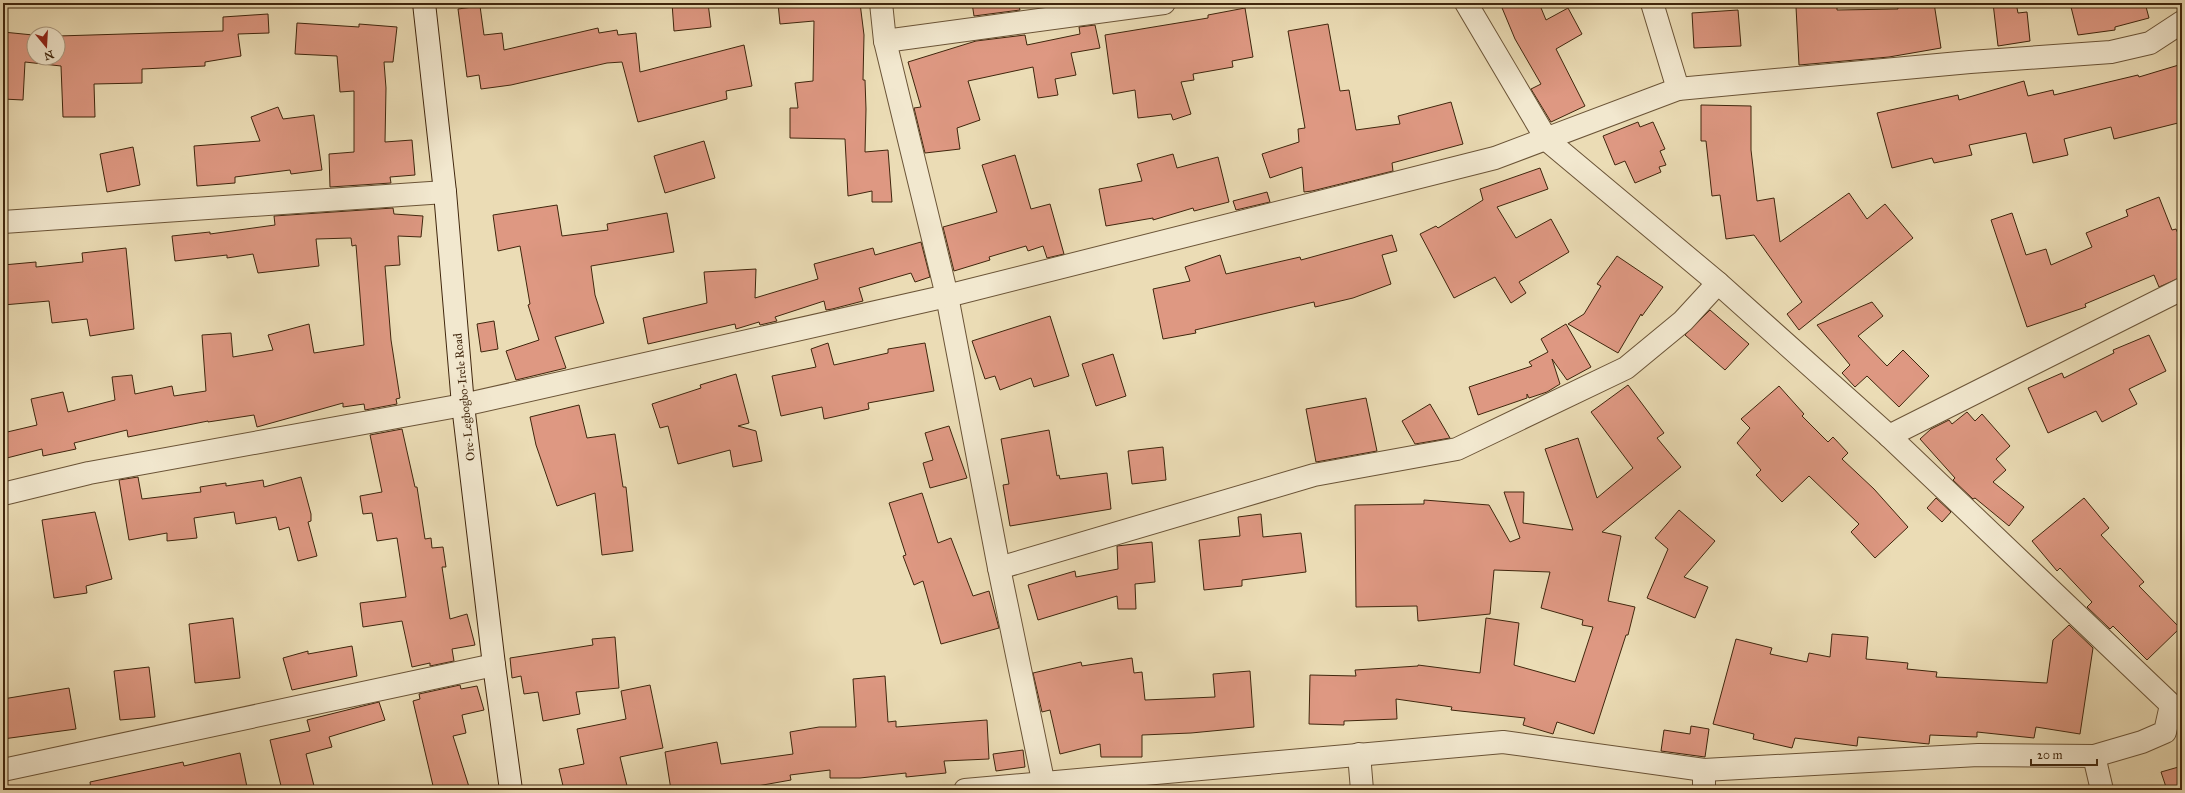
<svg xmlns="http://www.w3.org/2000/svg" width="2185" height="793" font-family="'IM FELL Great Primer',serif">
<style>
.building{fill:#de9882;stroke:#40260d}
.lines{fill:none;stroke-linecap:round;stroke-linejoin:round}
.minor-casing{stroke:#6b5437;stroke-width:24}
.secondary-casing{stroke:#40260d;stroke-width:24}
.minor{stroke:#f2e8cf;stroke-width:22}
.secondary{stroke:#f2e8cf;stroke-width:22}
.labels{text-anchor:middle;stroke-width:3.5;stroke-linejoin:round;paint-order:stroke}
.street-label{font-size:12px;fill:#40260d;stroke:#f2e8cf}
</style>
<rect width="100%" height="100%" fill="#ebdcb5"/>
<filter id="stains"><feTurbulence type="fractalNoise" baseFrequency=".005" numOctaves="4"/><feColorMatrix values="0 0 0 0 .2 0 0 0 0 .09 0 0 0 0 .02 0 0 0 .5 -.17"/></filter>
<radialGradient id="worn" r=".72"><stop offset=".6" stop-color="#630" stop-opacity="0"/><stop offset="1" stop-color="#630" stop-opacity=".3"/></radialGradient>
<g class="building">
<path d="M 672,3 L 708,3 L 711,27 L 674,31 Z"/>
<path d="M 778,3 L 860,3 L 864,35 L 863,80 L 865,80 L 866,109 L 865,152 L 888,150 L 892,202 L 872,202 L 872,191 L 848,196 L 845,139 L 790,138 L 790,108 L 798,108 L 795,83 L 813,81 L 814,21 L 780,24 Z"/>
<path d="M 972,3 L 1018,3 L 1020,10 L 974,16 Z"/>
<path d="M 1500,3 L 1539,3 L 1546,20 L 1568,8 L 1582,34 L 1556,49 L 1585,106 L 1551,122 L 1531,89 L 1541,84 L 1515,39 Z"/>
<path d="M 1897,3 L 1934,3 L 1941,48 L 1889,57 L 1799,65 L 1796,7 L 1837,5 L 1837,10 L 1898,9 Z"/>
<path d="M 1993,3 L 2016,3 L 2018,13 L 2027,12 L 2030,41 L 1998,46 Z"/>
<path d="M 2070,3 L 2145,3 L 2149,18 L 2115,27 L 2115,30 L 2078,35 Z"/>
<path d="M 480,6 L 484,35 L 502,33 L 504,50 L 598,28 L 599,33 L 617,30 L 618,35 L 636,33 L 640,72 L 744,45 L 752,86 L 726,91 L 727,99 L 638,122 L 622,62 L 607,63 L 511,85 L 481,89 L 479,75 L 467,77 L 458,9 Z"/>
<path d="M 1245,8 L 1253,57 L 1232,61 L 1233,67 L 1193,74 L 1194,80 L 1181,82 L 1191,114 L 1173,120 L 1171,114 L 1138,118 L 1135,90 L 1113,94 L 1105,35 L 1208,18 L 1208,15 Z"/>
<path d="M 1738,10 L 1741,46 L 1694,48 L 1692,13 Z"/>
<path d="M 268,14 L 269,33 L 238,34 L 241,56 L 205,62 L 205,66 L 142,69 L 142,83 L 94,84 L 95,117 L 63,117 L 61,66 L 25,62 L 23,100 L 3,99 L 3,32 L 33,35 L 34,58 L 58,58 L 58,36 L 223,31 L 223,17 Z"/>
<path d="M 297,23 L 359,27 L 359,24 L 397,27 L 393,62 L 384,62 L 386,88 L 385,142 L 412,140 L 415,175 L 390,177 L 391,183 L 330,187 L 329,154 L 354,152 L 354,91 L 340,92 L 337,56 L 295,54 Z"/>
<path d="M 1328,24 L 1340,91 L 1349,90 L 1356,130 L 1400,124 L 1398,116 L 1451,102 L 1463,144 L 1392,163 L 1393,171 L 1312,191 L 1304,192 L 1302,167 L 1270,178 L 1262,154 L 1299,142 L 1298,129 L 1305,128 L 1288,31 Z"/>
<path d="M 1095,25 L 1100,48 L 1071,53 L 1076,75 L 1055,79 L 1058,95 L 1038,98 L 1033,67 L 968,81 L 980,120 L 957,128 L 960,149 L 925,153 L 914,108 L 921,107 L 908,62 L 976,41 L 1025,35 L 1027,45 L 1080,34 L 1079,27 Z"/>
<path d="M 2182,64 L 2182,122 L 2114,139 L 2111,127 L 2064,139 L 2068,155 L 2033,163 L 2026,133 L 1969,145 L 1972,155 L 1934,163 L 1932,158 L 1892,168 L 1877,113 L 1958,95 L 1959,100 L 2024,81 L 2028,96 L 2053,90 L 2054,95 L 2138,75 L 2139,77 Z"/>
<path d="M 1701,105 L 1751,106 L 1751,150 L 1757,201 L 1774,198 L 1780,242 L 1849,193 L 1867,219 L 1885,204 L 1913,238 L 1799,330 L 1787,314 L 1802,302 L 1754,235 L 1726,239 L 1720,195 L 1712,196 L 1706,141 L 1701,141 Z"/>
<path d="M 278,107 L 283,119 L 314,115 L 322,170 L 291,174 L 290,170 L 235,177 L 235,183 L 197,186 L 194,146 L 260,141 L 251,117 Z"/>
<path d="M 1638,122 L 1640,127 L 1653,122 L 1665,149 L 1660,151 L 1666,165 L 1659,167 L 1661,172 L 1635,183 L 1625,161 L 1615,165 L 1603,136 Z"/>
<path d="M 704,141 L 715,178 L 665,193 L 654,156 Z"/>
<path d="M 133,147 L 140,185 L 107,192 L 100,154 Z"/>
<path d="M 1173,154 L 1177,168 L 1218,157 L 1229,202 L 1194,211 L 1193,208 L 1153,220 L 1153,218 L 1106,226 L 1099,189 L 1142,181 L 1137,164 Z"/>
<path d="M 1015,155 L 1031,209 L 1050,204 L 1064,254 L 1047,258 L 1043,246 L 1028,251 L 1026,246 L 989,257 L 990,260 L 954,271 L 943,227 L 997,212 L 982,165 Z"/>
<path d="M 1540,168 L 1548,189 L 1497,207 L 1516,238 L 1551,219 L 1569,252 L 1519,282 L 1526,293 L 1511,303 L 1495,277 L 1454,298 L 1420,234 L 1436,226 L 1438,228 L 1483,200 L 1480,189 Z"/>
<path d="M 1267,192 L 1270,202 L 1236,210 L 1233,201 Z"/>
<path d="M 2159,197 L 2172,230 L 2176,229 L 2182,243 L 2182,277 L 2159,287 L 2154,275 L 2085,304 L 2086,307 L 2027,327 L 1991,220 L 2012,213 L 2026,255 L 2046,249 L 2051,265 L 2092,247 L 2086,233 L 2128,216 L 2126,210 Z"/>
<path d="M 557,205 L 562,236 L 608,230 L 607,224 L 667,213 L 674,252 L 591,266 L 595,295 L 604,323 L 555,337 L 566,368 L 516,380 L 506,351 L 539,340 L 528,305 L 530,304 L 520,246 L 498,251 L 493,215 Z"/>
<path d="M 393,208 L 394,214 L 423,216 L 421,237 L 398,236 L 400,265 L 385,266 L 391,340 L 400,398 L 396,399 L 397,404 L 365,410 L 364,404 L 343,407 L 343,403 L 257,427 L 254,415 L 208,422 L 208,421 L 128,437 L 127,430 L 74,443 L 76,449 L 43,456 L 42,449 L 3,459 L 3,433 L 37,425 L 31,399 L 63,392 L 68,412 L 115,400 L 112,377 L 132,375 L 135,394 L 172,386 L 174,396 L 206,391 L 202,335 L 231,333 L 233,357 L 273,350 L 268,335 L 309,324 L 314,353 L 364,345 L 356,245 L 352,246 L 351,238 L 316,239 L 319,266 L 258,273 L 253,254 L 227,258 L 227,255 L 175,261 L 172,236 L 210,232 L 210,234 L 275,225 L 274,216 Z"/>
<path d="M 1392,235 L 1397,251 L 1382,255 L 1391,284 L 1353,298 L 1315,307 L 1314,302 L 1195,330 L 1196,333 L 1163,339 L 1153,289 L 1190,281 L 1185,267 L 1220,255 L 1226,274 L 1300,257 L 1301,260 Z"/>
<path d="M 921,242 L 930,277 L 915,282 L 911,273 L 859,288 L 863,301 L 832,309 L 826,310 L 824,301 L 775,317 L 777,321 L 760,325 L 759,322 L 736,329 L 735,324 L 648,344 L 643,318 L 707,303 L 704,272 L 756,269 L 755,298 L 818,279 L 814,264 L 873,248 L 875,255 Z"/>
<path d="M 126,248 L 134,329 L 90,336 L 87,319 L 52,323 L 49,301 L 3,305 L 3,265 L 36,262 L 36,267 L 83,262 L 82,253 Z"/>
<path d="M 1617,256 L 1663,287 L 1642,316 L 1641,314 L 1618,353 L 1568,324 L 1584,314 L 1601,286 L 1597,284 Z"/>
<path d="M 1872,302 L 1883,316 L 1858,336 L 1887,366 L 1903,350 L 1929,376 L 1899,407 L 1867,376 L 1855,387 L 1842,373 L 1850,365 L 1817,325 Z"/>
<path d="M 1710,310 L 1749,344 L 1725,370 L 1685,335 Z"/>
<path d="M 1050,316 L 1069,376 L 1034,387 L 1031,378 L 1000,390 L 995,376 L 985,379 L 972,341 Z"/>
<path d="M 494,321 L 498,349 L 481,352 L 477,324 Z"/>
<path d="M 1566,324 L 1591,367 L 1567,380 L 1552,359 L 1560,384 L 1547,392 L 1529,398 L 1527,394 L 1527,398 L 1478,415 L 1469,387 L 1532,366 L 1529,362 L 1548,352 L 1541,339 Z"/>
<path d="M 2149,335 L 2166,371 L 2129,389 L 2137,404 L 2102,422 L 2096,411 L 2048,433 L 2028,388 L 2062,373 L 2064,378 L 2114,353 L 2113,350 Z"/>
<path d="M 828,343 L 834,365 L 888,353 L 888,349 L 925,343 L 934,391 L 868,403 L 869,409 L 824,419 L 822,407 L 781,416 L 772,376 L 816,367 L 811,349 Z"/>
<path d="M 1113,354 L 1126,396 L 1096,406 L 1082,364 Z"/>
<path d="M 736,374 L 749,423 L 738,426 L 756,431 L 762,461 L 733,467 L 730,450 L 678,464 L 668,426 L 660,428 L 652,404 L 701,388 L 700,385 Z"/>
<path d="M 1628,385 L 1664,433 L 1657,438 L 1681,467 L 1602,532 L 1621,536 L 1608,601 L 1635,607 L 1628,635 L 1626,635 L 1594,734 L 1557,722 L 1553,734 L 1523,725 L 1525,718 L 1451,710 L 1452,707 L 1396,699 L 1397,719 L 1344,721 L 1344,725 L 1309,724 L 1310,675 L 1356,676 L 1355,670 L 1418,666 L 1418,665 L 1480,673 L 1486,618 L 1519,623 L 1514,665 L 1575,682 L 1593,627 L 1582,625 L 1583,620 L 1541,608 L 1550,572 L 1494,570 L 1490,614 L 1418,621 L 1417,606 L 1356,607 L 1355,505 L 1424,504 L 1424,500 L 1489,505 L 1510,542 L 1520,538 L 1504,492 L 1524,492 L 1523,523 L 1573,530 L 1545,449 L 1578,438 L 1597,498 L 1633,468 L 1591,412 Z"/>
<path d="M 1779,386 L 1804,414 L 1802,416 L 1828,442 L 1833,437 L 1848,453 L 1842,459 L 1874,489 L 1908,527 L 1875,558 L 1851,532 L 1859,524 L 1809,476 L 1782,502 L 1756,475 L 1761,470 L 1737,443 L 1750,428 L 1741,419 Z"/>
<path d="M 1366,398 L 1377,451 L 1316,462 L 1306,409 Z"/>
<path d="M 1430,404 L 1450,438 L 1415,444 L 1402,421 Z"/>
<path d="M 579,405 L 587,438 L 615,434 L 623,487 L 626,487 L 633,551 L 602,555 L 595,493 L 557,506 L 536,445 L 530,417 Z"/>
<path d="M 1967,412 L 1975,421 L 1982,414 L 2010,446 L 1996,459 L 2006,470 L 1993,482 L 2024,507 L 2009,526 L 1975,498 L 1973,499 L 1953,480 L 1955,478 L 1920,439 L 1931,429 L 1949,420 L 1952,424 Z"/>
<path d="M 949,426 L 967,478 L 930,488 L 923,463 L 933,460 L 925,433 Z"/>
<path d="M 402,429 L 415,487 L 417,487 L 425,539 L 431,538 L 432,548 L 443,547 L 446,567 L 442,567 L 450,619 L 467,614 L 475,645 L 452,649 L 454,661 L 430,666 L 430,663 L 412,667 L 402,621 L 363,627 L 360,603 L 406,597 L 397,538 L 377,541 L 372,513 L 363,514 L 360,496 L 382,492 L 370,435 Z"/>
<path d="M 1049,430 L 1057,476 L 1059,475 L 1060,479 L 1107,473 L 1111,509 L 1010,526 L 1003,485 L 1009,484 L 1001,439 Z"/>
<path d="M 1163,447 L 1166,480 L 1132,484 L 1128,451 Z"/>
<path d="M 138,477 L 142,499 L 201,492 L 200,487 L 226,483 L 226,486 L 263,480 L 264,487 L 301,477 L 311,514 L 311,521 L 308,522 L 317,556 L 298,561 L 289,527 L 279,530 L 276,517 L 236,524 L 234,512 L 194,518 L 197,538 L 167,541 L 167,533 L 129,540 L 119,480 Z"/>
<path d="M 922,493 L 938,543 L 951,538 L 973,596 L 989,591 L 999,628 L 941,644 L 923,581 L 914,585 L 903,556 L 906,555 L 889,503 Z"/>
<path d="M 1936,498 L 1951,512 L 1942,522 L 1927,508 Z"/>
<path d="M 2084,498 L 2109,528 L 2101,535 L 2144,582 L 2139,586 L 2180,628 L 2147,660 L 2113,626 L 2110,629 L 2087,607 L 2092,602 L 2060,568 L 2057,571 L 2032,541 Z"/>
<path d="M 1679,510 L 1715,541 L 1684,577 L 1708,587 L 1695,618 L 1647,598 L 1668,549 L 1655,538 Z"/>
<path d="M 95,512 L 112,579 L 86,586 L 87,593 L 54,598 L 42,520 Z"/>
<path d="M 1261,514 L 1263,537 L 1301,533 L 1306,572 L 1242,580 L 1242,586 L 1204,590 L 1199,540 L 1240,536 L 1238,517 Z"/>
<path d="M 1152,542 L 1155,582 L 1135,584 L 1136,609 L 1118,609 L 1117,596 L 1038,620 L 1028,585 L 1075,571 L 1076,577 L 1118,569 L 1117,546 Z"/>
<path d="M 233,618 L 240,678 L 195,683 L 189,624 Z"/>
<path d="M 2069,625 L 2093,648 L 2080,734 L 2036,727 L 2034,738 L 1977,732 L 1977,737 L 1930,735 L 1929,744 L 1858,737 L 1857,746 L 1795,738 L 1792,748 L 1753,739 L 1754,734 L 1713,724 L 1736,639 L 1772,648 L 1770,654 L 1807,662 L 1809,653 L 1830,657 L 1832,634 L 1868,637 L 1866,659 L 1908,663 L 1907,669 L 1937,672 L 1936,677 L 2047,683 L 2053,640 Z"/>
<path d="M 615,637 L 619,688 L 576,692 L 580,714 L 543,721 L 538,692 L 524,694 L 521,676 L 512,678 L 510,658 L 593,645 L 592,639 Z"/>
<path d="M 352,646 L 357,676 L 292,690 L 283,658 L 308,651 L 308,654 Z"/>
<path d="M 1132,658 L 1134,673 L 1142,672 L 1145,700 L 1215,697 L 1213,674 L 1250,671 L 1254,727 L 1191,733 L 1142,735 L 1142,757 L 1101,757 L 1100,744 L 1060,754 L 1050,710 L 1042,712 L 1033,673 L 1081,662 L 1082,666 Z"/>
<path d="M 149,667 L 155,717 L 120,720 L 114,671 Z"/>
<path d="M 885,676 L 888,722 L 896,721 L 896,727 L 987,720 L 989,759 L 944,761 L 946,773 L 906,777 L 906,773 L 860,778 L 830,778 L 830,770 L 790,775 L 791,780 L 735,790 L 671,790 L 665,752 L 717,742 L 721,764 L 793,754 L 790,732 L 819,727 L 856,727 L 853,679 Z"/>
<path d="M 460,685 L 461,689 L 477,686 L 484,710 L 462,715 L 466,733 L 453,736 L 470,790 L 434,790 L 413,701 L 420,699 L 419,694 Z"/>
<path d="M 650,685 L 663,748 L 620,757 L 628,790 L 564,790 L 559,769 L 584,764 L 577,729 L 626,719 L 621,691 Z"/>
<path d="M 69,688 L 76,729 L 3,739 L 3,699 Z"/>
<path d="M 379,702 L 385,720 L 329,737 L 332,747 L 306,754 L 315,790 L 282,790 L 270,740 L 310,731 L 307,720 Z"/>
<path d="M 1691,726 L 1709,729 L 1705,757 L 1661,751 L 1664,730 L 1690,734 Z"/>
<path d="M 1023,750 L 1025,767 L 996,771 L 993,754 Z"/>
<path d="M 240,753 L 247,787 L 234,790 L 91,790 L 90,782 L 183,762 L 184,766 Z"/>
<path d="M 2182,766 L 2182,790 L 2167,790 L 2161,772 Z"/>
</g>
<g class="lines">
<g class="minor-casing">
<g id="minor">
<path d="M 881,3 L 885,41 L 947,296 L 999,568 L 1045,790"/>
<path d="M 1466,3 L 1547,140 L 1718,283 L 1889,436 L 2182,715"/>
<path d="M 1652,3 L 1678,89"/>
<path d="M 885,41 L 1164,3"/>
<path d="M 3,222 L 445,192"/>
<path d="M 1889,436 L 2182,289"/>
<path d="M 3,494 L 89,473 L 463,405 L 947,296 L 1495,158 L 1678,89 L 1970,62 L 2111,52 L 2150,43 L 2182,22"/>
<path d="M 999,568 L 1314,475 L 1457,449 L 1626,368 L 1683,321 L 1718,283"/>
<path d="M 1359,754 L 1362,790"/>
<path d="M 2094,756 L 2102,790"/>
<path d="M 3,770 L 494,665"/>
<path d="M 965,790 L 1503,742 L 1704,770 L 1978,755 L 2094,756 L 2142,742 L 2165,732 L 2171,705"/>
<path d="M 1704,790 L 1704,770"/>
</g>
</g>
<g class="secondary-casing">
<path id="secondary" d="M 424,3 L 445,192 L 463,405 L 494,665 L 511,790"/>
</g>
<use href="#minor" class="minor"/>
<use href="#secondary" class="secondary"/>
</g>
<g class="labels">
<g class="street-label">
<text transform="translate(464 397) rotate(-96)" y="4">Ore-Legbogbo-Irele Road</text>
</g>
</g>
<rect width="2185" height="793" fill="none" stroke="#ebdcb5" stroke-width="16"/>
<rect x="4" y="4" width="2177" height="785" fill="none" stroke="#40260d" stroke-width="2"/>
<rect x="8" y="8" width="2169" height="777" fill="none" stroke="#40260d"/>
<g transform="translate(46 46) rotate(162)"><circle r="19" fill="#f2e8cf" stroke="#ab9a81"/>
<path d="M0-3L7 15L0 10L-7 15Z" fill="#8f2418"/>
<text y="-6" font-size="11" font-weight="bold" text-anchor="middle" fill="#40260d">N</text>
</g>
<path d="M2031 759v6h66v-6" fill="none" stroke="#40260d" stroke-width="2"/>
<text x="2037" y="759" font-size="12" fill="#40260d" stroke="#f2e8cf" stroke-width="3" paint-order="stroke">20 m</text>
<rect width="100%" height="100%" filter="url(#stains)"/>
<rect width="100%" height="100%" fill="url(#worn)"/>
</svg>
